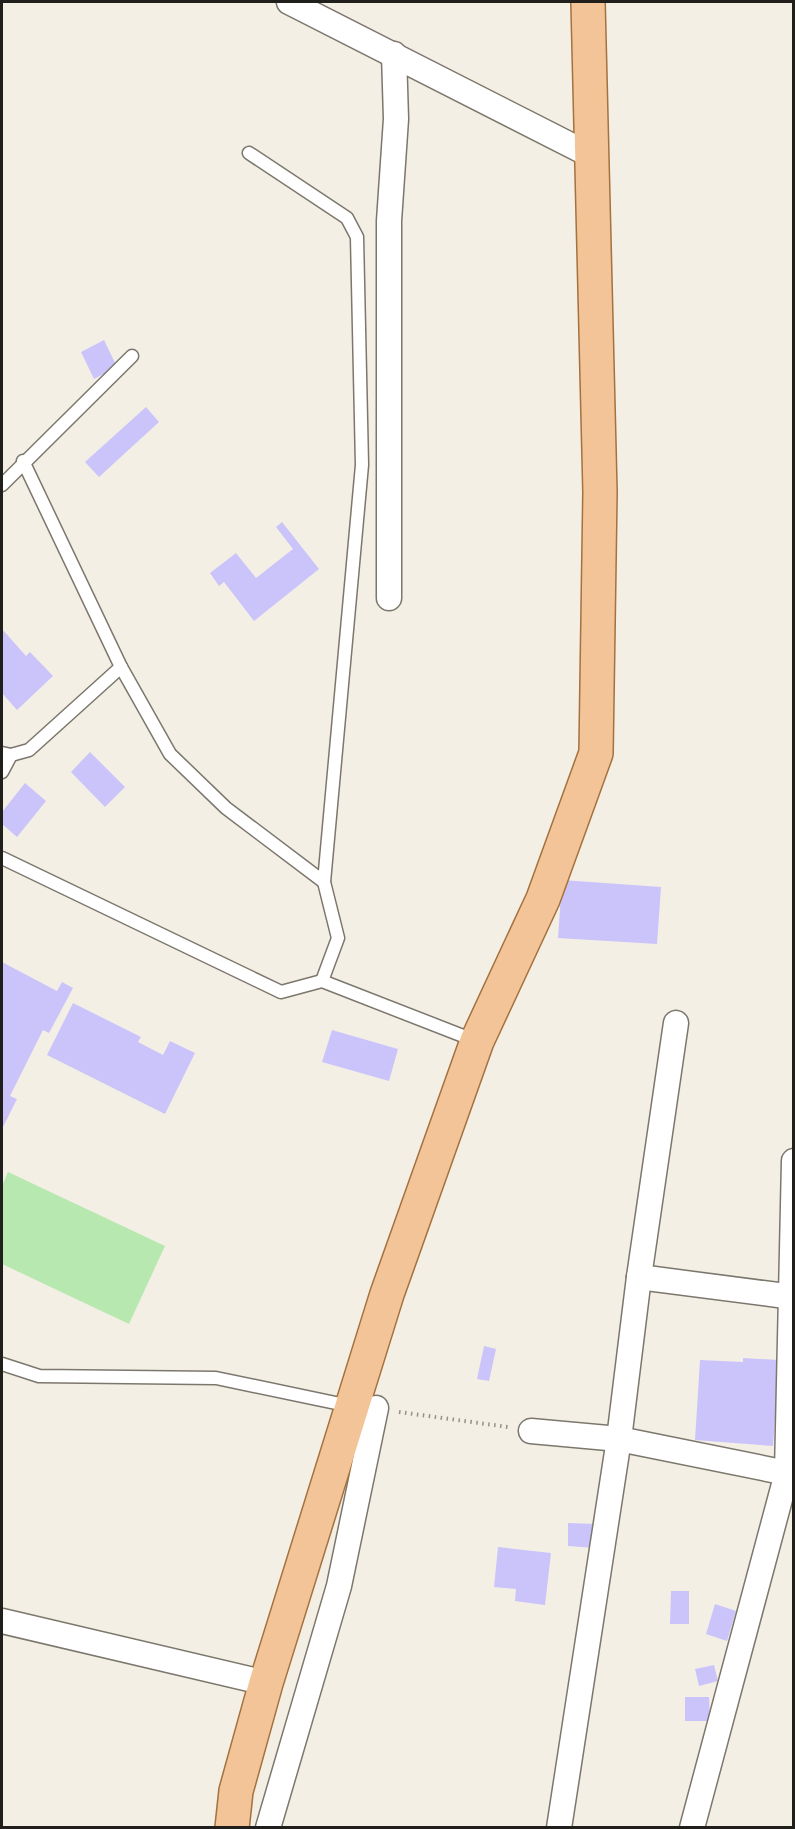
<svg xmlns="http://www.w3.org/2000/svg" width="795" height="1829" font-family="Ubuntu,sans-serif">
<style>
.green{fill:#b7e8b0}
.building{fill:#cbc4fb}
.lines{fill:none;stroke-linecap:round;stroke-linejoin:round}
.lane-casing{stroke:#7c776d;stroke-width:15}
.street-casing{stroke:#7c776d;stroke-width:27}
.primary-casing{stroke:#a4713f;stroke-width:36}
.path{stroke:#949088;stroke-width:4;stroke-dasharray:1.5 4.5;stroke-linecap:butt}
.lane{stroke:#fff;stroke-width:12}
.street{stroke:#fff;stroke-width:24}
.primary{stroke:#f2c497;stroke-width:33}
</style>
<rect width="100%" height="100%" fill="#f4efe4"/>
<path class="green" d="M 8,1172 L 165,1246 L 129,1324 L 2,1264 L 2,1186 Z"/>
<g class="building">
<path d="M 104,340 L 117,367 L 94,379 L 81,352 Z"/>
<path d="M 146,407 L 159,422 L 99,477 L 85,462 Z"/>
<path d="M 282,522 L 319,569 L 254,621 L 224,582 L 219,586 L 210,573 L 236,553 L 256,578 L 293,549 L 276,527 Z"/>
<path d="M 2,629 L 26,656 L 30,652 L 53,676 L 17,710 L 2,693 Z"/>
<path d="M 90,752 L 125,787 L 105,807 L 71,772 Z"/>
<path d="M 25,783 L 46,801 L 17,837 L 2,824 L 2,812 Z"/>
<path d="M 562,880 L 661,887 L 657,944 L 558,938 Z"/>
<path d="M 2,962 L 57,991 L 62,982 L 73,988 L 49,1033 L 43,1030 L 10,1096 L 17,1099 L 2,1129 Z"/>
<path d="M 73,1003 L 141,1037 L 138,1042 L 163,1055 L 170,1041 L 195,1053 L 165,1114 L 47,1055 Z"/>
<path d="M 332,1030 L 398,1049 L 389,1081 L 322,1062 Z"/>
<path d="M 484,1346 L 496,1349 L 489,1381 L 477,1379 Z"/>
<path d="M 743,1358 L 779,1360 L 773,1446 L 695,1440 L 700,1360 L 743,1362 Z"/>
<path d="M 568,1523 L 597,1524 L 595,1548 L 568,1546 Z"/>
<path d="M 498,1547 L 551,1553 L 545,1605 L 515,1601 L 516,1589 L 494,1587 Z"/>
<path d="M 671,1591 L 689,1591 L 689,1624 L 670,1624 Z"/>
<path d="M 715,1604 L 736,1611 L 727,1641 L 706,1634 Z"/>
<path d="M 714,1665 L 718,1681 L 699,1686 L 695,1669 Z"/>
<path d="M 685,1697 L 709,1697 L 710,1721 L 685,1721 Z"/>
</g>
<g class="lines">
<g class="lane-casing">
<g id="lane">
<path d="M 249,153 L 347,218 L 357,237 L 362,465 L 324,882 L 338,938 L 322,981"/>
<path d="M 23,461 L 121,667 L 170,754 L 226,808 L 324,882"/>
<path d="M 2,485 L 132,356"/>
<path d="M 2,753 L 11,755 L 29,750 L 121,667"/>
<path d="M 2,772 L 11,755"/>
<path d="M 2,858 L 281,992 L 322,981 L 476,1041"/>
<path d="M 2,1364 L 39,1376 L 216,1378 L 350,1406"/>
</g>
</g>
<g class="street-casing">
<g id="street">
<path d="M 289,2 L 594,157"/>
<path d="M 389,598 L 389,221 L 396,119 L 394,54"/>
<path d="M 639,1277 L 793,1297"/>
<path d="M 531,1431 L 619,1439 L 787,1473"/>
<path d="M 2,1621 L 266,1683"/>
<path d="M 268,1828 L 339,1586 L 376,1408"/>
<path d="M 559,1828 L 619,1439 L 639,1277 L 676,1023"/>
<path d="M 692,1828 L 787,1473 L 794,1161"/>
</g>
</g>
<g class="primary-casing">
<path id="primary" d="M 232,1828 L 236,1791 L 266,1683 L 387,1294 L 477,1041 L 543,899 L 596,753 L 600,492 L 588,2"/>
</g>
<path class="path" d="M 399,1412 L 508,1427"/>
<use href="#lane" class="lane"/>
<use href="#street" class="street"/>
<use href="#primary" class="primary"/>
</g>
<rect width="795" height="1829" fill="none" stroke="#211f1b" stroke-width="6"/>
</svg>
